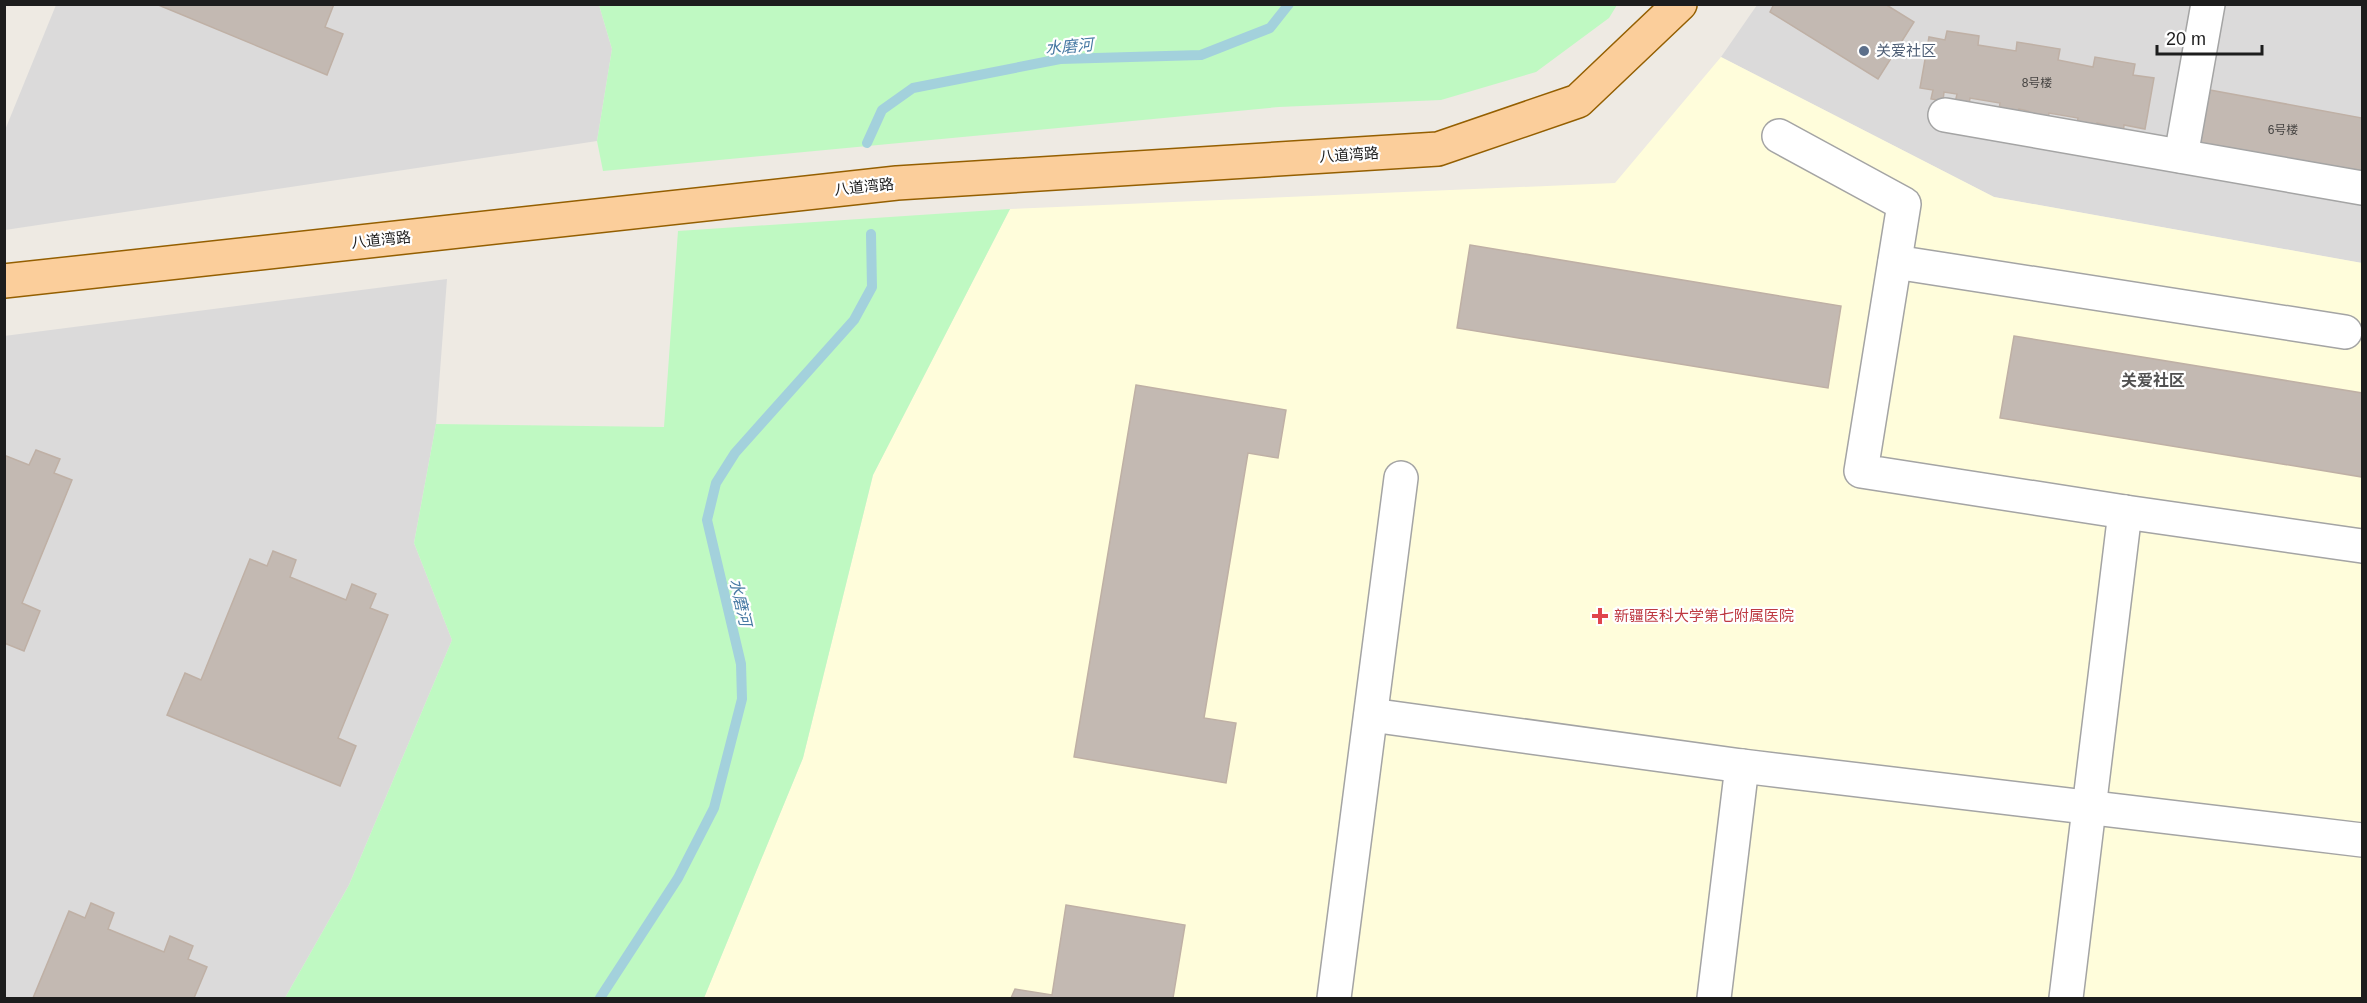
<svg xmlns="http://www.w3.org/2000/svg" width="2367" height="1003" font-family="Arial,'Noto Sans SC',sans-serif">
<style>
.residential{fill:#dbdada}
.education{fill:#fffddb}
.park{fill:#bff9c2}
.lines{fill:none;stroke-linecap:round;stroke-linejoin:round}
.stream{stroke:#a3d1dc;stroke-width:10}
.building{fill:#c3b9b2;stroke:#bfb0a5;stroke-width:1.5}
.minor-casing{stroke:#a4a4a4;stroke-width:36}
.major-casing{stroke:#945f01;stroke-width:36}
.minor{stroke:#fff;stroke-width:33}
.major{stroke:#fbce9b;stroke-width:33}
.service-dot{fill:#5c6f8a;stroke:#fff;stroke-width:2}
.health-dot{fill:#e0444e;stroke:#fff;stroke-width:2}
.labels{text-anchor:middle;stroke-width:4.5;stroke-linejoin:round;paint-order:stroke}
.number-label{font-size:12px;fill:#464442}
.service-label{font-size:15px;fill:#4e5e75;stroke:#fff;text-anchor:start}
.street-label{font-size:15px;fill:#1d1d1d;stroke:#fff}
.health-label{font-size:15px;fill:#be3a42;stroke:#fff;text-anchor:start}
.water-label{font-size:16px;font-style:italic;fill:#4779a3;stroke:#fff}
.neighbourhood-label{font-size:16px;font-weight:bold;fill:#505050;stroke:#fff}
</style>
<rect width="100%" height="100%" fill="#eeeae3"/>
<g class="residential">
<path d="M 56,5 L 599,5 L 612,49 L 597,141 L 5,230 L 5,130 Z"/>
<path d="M 1757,5 L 2362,5 L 2362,263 L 1994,197 L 1721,57 Z"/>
<path d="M 447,279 L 436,424 L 414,543 L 452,640 L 349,885 L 285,998 L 5,998 L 4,336 Z"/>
</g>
<path class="education" d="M 1721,57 L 1994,197 L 2362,263 L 2362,998 L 704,998 L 803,758 L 873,475 L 1010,209 L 1615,183 Z"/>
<g class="park">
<path d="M 599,5 L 599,4 L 1617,5 L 1609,18 L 1536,72 L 1441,100 L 1279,107 L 603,171 L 597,141 L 612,49 Z"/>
<path d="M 1010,209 L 873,475 L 803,758 L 704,998 L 285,998 L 349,885 L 452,640 L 414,543 L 436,424 L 664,427 L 678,231 Z"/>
</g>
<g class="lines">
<g class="stream">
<path d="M 867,143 L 882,110 L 913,88 L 1060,59 L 1201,55 L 1270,28 L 1289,4"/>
<path d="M 600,998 L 678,878 L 714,808 L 742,699 L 741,664 L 707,520 L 716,483 L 735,453 L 854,320 L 872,287 L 871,234"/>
</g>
</g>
<g class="building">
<path d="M 156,4 L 334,4 L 325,27 L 343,34 L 327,75 Z"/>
<path d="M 1774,4 L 1885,4 L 1914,22 L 1878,79 L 1770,12 Z"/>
<path d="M 1947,31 L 1979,36 L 1978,45 L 2016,51 L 2017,42 L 2060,49 L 2058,60 L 2093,67 L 2095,57 L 2135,64 L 2133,75 L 2154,78 L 2145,129 L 2124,125 L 2123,137 L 2104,134 L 2106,125 L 2097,123 L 2095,132 L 2076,129 L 2078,118 L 2049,113 L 2047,124 L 2027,120 L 2028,111 L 2019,109 L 2017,119 L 1998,115 L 2000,103 L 1970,98 L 1969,105 L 1955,103 L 1957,94 L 1944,92 L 1943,101 L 1931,99 L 1933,90 L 1920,88 L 1929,37 L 1945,40 Z"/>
<path d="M 2210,90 L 2362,118 L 2362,172 L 2200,143 Z"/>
<path d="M 1470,245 L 1841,306 L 1828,388 L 1457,328 Z"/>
<path d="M 2014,336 L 2362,393 L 2362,477 L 2000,418 Z"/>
<path d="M 1136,385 L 1286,410 L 1278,458 L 1248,453 L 1204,718 L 1236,723 L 1226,783 L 1074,757 Z"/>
<path d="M 36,450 L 60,459 L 54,473 L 72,480 L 22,603 L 40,611 L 24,651 L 4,643 L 4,455 L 29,465 Z"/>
<path d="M 273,551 L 296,560 L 290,577 L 346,600 L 352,584 L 376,594 L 370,608 L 388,615 L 338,738 L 356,746 L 340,786 L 167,715 L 185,673 L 201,680 L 250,559 L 267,566 Z"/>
<path d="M 91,903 L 114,913 L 108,929 L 164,952 L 170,936 L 193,946 L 188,959 L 207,967 L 194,998 L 33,998 L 69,911 L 85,918 Z"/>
<path d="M 1066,905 L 1185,925 L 1173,998 L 1011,998 L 1015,989 L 1052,995 Z"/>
</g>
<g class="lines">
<g class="minor-casing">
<g id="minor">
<path d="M 1945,115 L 2362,188"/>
<path d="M 1779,136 L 1904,204 L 1861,471 L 2125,512"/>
<path d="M 2181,156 L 2208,4"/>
<path d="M 1895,262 L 2345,332"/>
<path d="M 1371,715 L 1742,766"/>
<path d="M 1334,998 L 1401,478"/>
<path d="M 1714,998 L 1742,766 L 2362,840"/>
<path d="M 2066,998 L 2125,512 L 2362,546"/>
</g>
</g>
<g class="major-casing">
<path id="major" d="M 4,281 L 897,183 L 1438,149 L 1578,101 L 1680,4"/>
</g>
<use href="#minor" class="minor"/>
<use href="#major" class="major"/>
</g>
<circle class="service-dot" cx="1864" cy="51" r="6"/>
<path class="health-dot" d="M1597 607h6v6h6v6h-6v6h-6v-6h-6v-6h6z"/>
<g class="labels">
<g class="number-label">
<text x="2037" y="87">8号楼</text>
<text x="2283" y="134">6号楼</text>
</g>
<g class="service-label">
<text x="1876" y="56">关爱社区</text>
</g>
<g class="street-label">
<text transform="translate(1349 155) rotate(-4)" y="5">八道湾路</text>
<text transform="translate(864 187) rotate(-6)" y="5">八道湾路</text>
<text transform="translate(381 240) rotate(-6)" y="5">八道湾路</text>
</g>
<g class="health-label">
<text x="1614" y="621">新疆医科大学第七附属医院</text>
</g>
<g class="water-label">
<text transform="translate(1069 46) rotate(-5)" y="6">水磨河</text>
<text transform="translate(741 602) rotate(77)" y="6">水磨河</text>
</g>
<g class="neighbourhood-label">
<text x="2153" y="386">关爱社区</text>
</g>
</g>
<rect width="2367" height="1003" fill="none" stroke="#1d1d1d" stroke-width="12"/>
<path d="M2157 45v9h105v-9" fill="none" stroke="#1d1d1d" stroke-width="3"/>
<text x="2166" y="45" font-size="18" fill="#1d1d1d" stroke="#ffffff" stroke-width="4.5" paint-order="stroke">20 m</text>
</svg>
